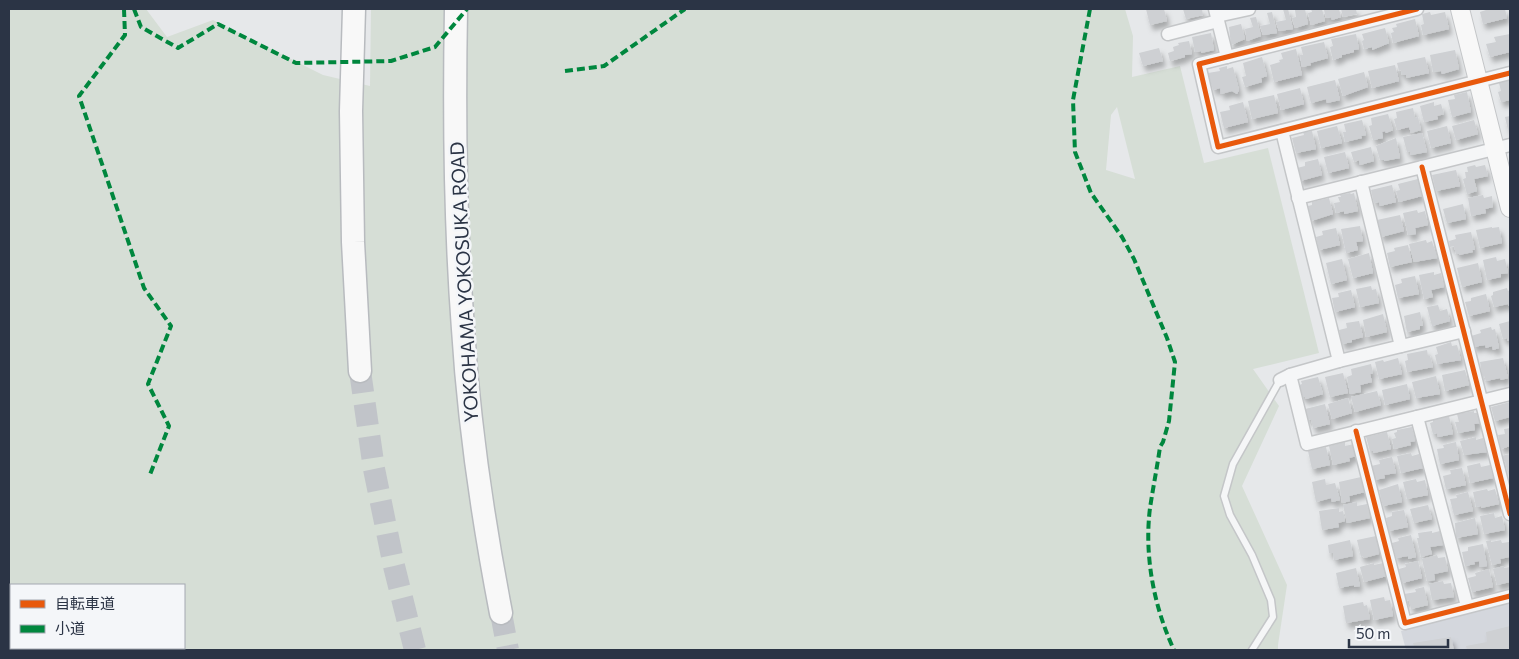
<svg xmlns="http://www.w3.org/2000/svg" width="1519" height="659" font-family="Commissioner,'Noto Sans JP',sans-serif">
<style>
.built{fill:#d4d7dd}
.green{fill:#d6ded6;fill-rule:evenodd}
.building{fill:#ced0d3;filter:url(#shadow)}
.lines{fill:none;stroke-linecap:round;stroke-linejoin:round}
.highway-tunnel{stroke:#c1c4c9;stroke-width:22;stroke-dasharray:22 11;stroke-linecap:butt}
.lane-casing{stroke:#c4c6c8;stroke-width:9}
.street-casing{stroke:#c4c6c8;stroke-width:15}
.secondary-casing{stroke:#c4c6c8;stroke-width:20}
.highway-casing{stroke:#b8bbbf;stroke-width:25}
.lane{stroke:#f5f6f7;stroke-width:6}
.street{stroke:#f5f6f7;stroke-width:12}
.secondary{stroke:#f8f8f8;stroke-width:18}
.highway{stroke:#f8f8f8;stroke-width:22}
.quiet{stroke:#00873e;stroke-width:4;stroke-dasharray:8 4;stroke-linecap:butt}
.cycleway-casing{stroke:#f4f6f9;stroke-width:8}
.cycleway{stroke:#e8590c;stroke-width:5}
.labels{text-anchor:middle;stroke-width:5;stroke-linejoin:round;paint-order:stroke}
.street-label{font-size:19px;fill:#2b3445;stroke:#f4f6f9}
</style>
<defs>
<filter id="shadow"><feDropShadow dx="3" dy="5.5" stdDeviation="2.5" flood-color="#0004"/></filter>
</defs>
<rect width="100%" height="100%" fill="#e6e8ea"/>
<path class="built" d="M 1510,603 L 1510,650 L 1406,650 L 1401,631 Z"/>
<path class="green" d="M 9,9 L 146,9 L 167,37 L 213,20 L 323,75 L 370,86 L 371,9 L 1125,9 L 1133,36 L 1132,77 L 1180,66 L 1204,163 L 1268,148 L 1319,353 L 1253,369 L 1279,406 L 1242,486 L 1287,585 L 1278,645 L 1278,650 L 9,650 ZM 1117,107 L 1135,179 L 1106,170 L 1111,115 ZM 11,585 L 184,585 L 184,648 L 11,648 Z"/>
<g class="building">
<path d="M 1146,9 L 1164,9 L 1167,21 L 1150,25 Z"/>
<path d="M 1183,9 L 1202,9 L 1203,15 L 1186,19 Z"/>
<path d="M 1283,9 L 1288,9 L 1293,29 L 1279,31 L 1276,22 L 1286,20 Z"/>
<path d="M 1305,9 L 1308,24 L 1295,28 L 1292,18 L 1296,17 L 1295,10 Z"/>
<path d="M 1311,9 L 1322,9 L 1325,21 L 1311,25 L 1308,13 L 1312,12 Z"/>
<path d="M 1328,9 L 1339,9 L 1341,17 L 1332,20 L 1331,17 L 1326,18 L 1324,10 Z"/>
<path d="M 1341,9 L 1356,9 L 1357,14 L 1343,17 Z"/>
<path d="M 1489,9 L 1505,9 L 1507,18 L 1483,24 L 1480,12 Z"/>
<path d="M 1272,12 L 1277,33 L 1263,35 L 1260,26 L 1270,24 L 1267,13 Z"/>
<path d="M 1430,12 L 1431,15 L 1445,12 L 1449,29 L 1423,35 L 1421,25 L 1424,24 L 1422,14 Z"/>
<path d="M 1256,17 L 1261,36 L 1247,41 L 1245,29 L 1253,27 L 1250,18 Z"/>
<path d="M 1415,19 L 1419,36 L 1393,43 L 1391,33 L 1394,32 L 1392,28 L 1397,27 L 1396,24 Z"/>
<path d="M 1241,24 L 1245,39 L 1231,45 L 1229,27 Z"/>
<path d="M 1385,28 L 1389,43 L 1372,50 L 1372,47 L 1364,49 L 1362,41 L 1364,40 L 1362,34 Z"/>
<path d="M 1211,33 L 1214,50 L 1201,53 L 1201,51 L 1195,52 L 1192,37 Z"/>
<path d="M 1356,34 L 1359,49 L 1354,50 L 1354,52 L 1342,55 L 1342,57 L 1333,60 L 1330,47 L 1333,46 L 1331,39 Z"/>
<path d="M 1510,34 L 1510,52 L 1490,57 L 1486,44 L 1496,42 L 1494,37 Z"/>
<path d="M 1189,41 L 1192,54 L 1185,55 L 1185,57 L 1170,61 L 1168,53 L 1174,51 L 1173,47 L 1179,45 L 1178,43 Z"/>
<path d="M 1324,42 L 1328,58 L 1310,63 L 1311,65 L 1302,67 L 1300,55 L 1303,55 L 1301,47 Z"/>
<path d="M 1159,48 L 1163,61 L 1143,66 L 1139,53 Z"/>
<path d="M 1296,49 L 1302,75 L 1274,82 L 1270,65 L 1280,62 L 1279,60 L 1283,59 L 1281,53 Z"/>
<path d="M 1455,50 L 1459,69 L 1442,74 L 1441,71 L 1433,72 L 1430,55 Z"/>
<path d="M 1262,57 L 1267,76 L 1261,78 L 1262,82 L 1245,87 L 1242,77 L 1246,76 L 1243,63 Z"/>
<path d="M 1425,57 L 1429,73 L 1406,78 L 1406,75 L 1402,75 L 1401,70 L 1399,71 L 1397,63 Z"/>
<path d="M 1395,65 L 1399,81 L 1372,88 L 1368,71 Z"/>
<path d="M 1227,66 L 1227,69 L 1233,67 L 1239,90 L 1237,94 L 1232,91 L 1221,94 L 1220,88 L 1213,90 L 1208,73 L 1220,71 L 1219,68 Z"/>
<path d="M 1364,72 L 1368,87 L 1343,96 L 1338,79 Z"/>
<path d="M 1335,80 L 1340,100 L 1327,103 L 1326,99 L 1311,103 L 1307,87 Z"/>
<path d="M 1510,80 L 1510,100 L 1501,102 L 1498,92 L 1501,91 L 1499,83 Z"/>
<path d="M 1300,88 L 1304,104 L 1281,110 L 1277,94 Z"/>
<path d="M 1467,92 L 1471,112 L 1452,117 L 1448,100 L 1455,99 L 1454,95 Z"/>
<path d="M 1274,95 L 1278,113 L 1252,119 L 1248,101 Z"/>
<path d="M 1243,102 L 1248,122 L 1224,128 L 1220,112 L 1230,110 L 1229,106 Z"/>
<path d="M 1434,102 L 1434,106 L 1441,104 L 1444,114 L 1437,116 L 1438,119 L 1424,122 L 1420,106 Z"/>
<path d="M 1413,108 L 1415,118 L 1418,117 L 1421,130 L 1411,133 L 1409,127 L 1397,130 L 1394,119 L 1397,118 L 1396,112 Z"/>
<path d="M 1388,114 L 1393,130 L 1386,133 L 1385,131 L 1382,132 L 1383,138 L 1373,140 L 1369,126 L 1372,125 L 1371,118 Z"/>
<path d="M 1510,116 L 1510,129 L 1508,130 L 1505,117 Z"/>
<path d="M 1362,120 L 1366,135 L 1361,136 L 1362,138 L 1345,142 L 1343,132 L 1346,132 L 1344,124 Z"/>
<path d="M 1474,120 L 1478,134 L 1456,140 L 1452,126 Z"/>
<path d="M 1337,126 L 1342,143 L 1321,148 L 1317,131 Z"/>
<path d="M 1447,126 L 1451,143 L 1431,148 L 1427,131 Z"/>
<path d="M 1312,131 L 1316,149 L 1296,153 L 1292,138 L 1304,135 L 1303,132 Z"/>
<path d="M 1422,133 L 1427,152 L 1411,155 L 1410,151 L 1407,152 L 1403,137 Z"/>
<path d="M 1396,138 L 1400,158 L 1384,161 L 1384,160 L 1380,160 L 1376,146 Z"/>
<path d="M 1371,147 L 1374,161 L 1360,165 L 1359,160 L 1354,162 L 1351,152 Z"/>
<path d="M 1345,152 L 1349,168 L 1328,173 L 1324,157 Z"/>
<path d="M 1318,159 L 1322,175 L 1300,181 L 1297,168 L 1305,166 L 1305,162 Z"/>
<path d="M 1475,165 L 1476,167 L 1485,165 L 1488,176 L 1474,179 L 1477,191 L 1467,194 L 1463,179 L 1466,178 L 1465,172 L 1468,172 L 1467,167 Z"/>
<path d="M 1456,170 L 1460,186 L 1436,191 L 1432,175 Z"/>
<path d="M 1418,179 L 1422,196 L 1399,202 L 1396,191 L 1400,190 L 1398,184 Z"/>
<path d="M 1392,185 L 1396,202 L 1380,206 L 1379,202 L 1374,203 L 1371,190 Z"/>
<path d="M 1350,193 L 1351,194 L 1354,193 L 1358,211 L 1344,214 L 1344,211 L 1336,213 L 1334,203 L 1340,202 L 1338,197 L 1341,197 L 1340,195 Z"/>
<path d="M 1483,195 L 1484,198 L 1492,196 L 1493,207 L 1485,209 L 1486,213 L 1471,216 L 1468,198 Z"/>
<path d="M 1329,198 L 1333,214 L 1311,221 L 1308,206 L 1312,205 L 1312,202 Z"/>
<path d="M 1463,204 L 1466,219 L 1447,223 L 1443,209 Z"/>
<path d="M 1417,210 L 1418,213 L 1425,211 L 1428,225 L 1415,228 L 1416,234 L 1408,235 L 1403,213 Z"/>
<path d="M 1400,215 L 1404,231 L 1381,237 L 1377,220 Z"/>
<path d="M 1360,226 L 1363,241 L 1356,242 L 1358,250 L 1346,253 L 1341,229 Z"/>
<path d="M 1492,227 L 1492,228 L 1499,227 L 1502,243 L 1480,248 L 1476,230 Z"/>
<path d="M 1336,228 L 1340,245 L 1319,250 L 1316,237 L 1323,235 L 1322,231 Z"/>
<path d="M 1471,232 L 1475,250 L 1472,250 L 1473,252 L 1459,255 L 1459,254 L 1456,254 L 1454,246 L 1450,247 L 1449,241 L 1456,239 L 1455,235 Z"/>
<path d="M 1426,240 L 1427,243 L 1432,241 L 1437,258 L 1414,262 L 1409,244 Z"/>
<path d="M 1408,245 L 1412,262 L 1390,267 L 1387,253 L 1395,251 L 1394,248 Z"/>
<path d="M 1369,253 L 1373,273 L 1353,278 L 1348,259 Z"/>
<path d="M 1496,257 L 1497,261 L 1505,259 L 1508,273 L 1501,274 L 1501,277 L 1487,280 L 1483,260 Z"/>
<path d="M 1342,259 L 1347,280 L 1331,284 L 1326,263 Z"/>
<path d="M 1478,263 L 1482,282 L 1462,287 L 1457,268 Z"/>
<path d="M 1434,272 L 1434,275 L 1441,273 L 1444,287 L 1431,290 L 1433,297 L 1424,299 L 1419,275 Z"/>
<path d="M 1415,276 L 1419,294 L 1398,298 L 1395,285 L 1402,283 L 1401,279 Z"/>
<path d="M 1371,286 L 1372,290 L 1376,289 L 1379,303 L 1360,307 L 1356,289 Z"/>
<path d="M 1507,288 L 1508,291 L 1510,290 L 1510,308 L 1508,304 L 1494,307 L 1491,296 L 1493,295 L 1493,292 Z"/>
<path d="M 1351,290 L 1355,307 L 1335,312 L 1332,298 L 1339,297 L 1338,293 Z"/>
<path d="M 1486,294 L 1490,311 L 1469,316 L 1465,302 L 1471,301 L 1471,298 Z"/>
<path d="M 1438,305 L 1440,311 L 1447,309 L 1450,321 L 1432,326 L 1427,307 Z"/>
<path d="M 1420,312 L 1423,326 L 1420,326 L 1420,329 L 1407,332 L 1404,316 Z"/>
<path d="M 1383,314 L 1387,332 L 1366,337 L 1363,320 Z"/>
<path d="M 1359,321 L 1363,337 L 1352,340 L 1352,342 L 1342,344 L 1339,330 L 1347,328 L 1346,323 Z"/>
<path d="M 1510,321 L 1510,340 L 1507,341 L 1507,338 L 1503,339 L 1499,324 Z"/>
<path d="M 1491,327 L 1492,330 L 1495,329 L 1499,348 L 1493,350 L 1492,346 L 1486,348 L 1485,345 L 1473,347 L 1471,336 L 1481,333 L 1480,330 Z"/>
<path d="M 1451,342 L 1452,346 L 1457,345 L 1461,360 L 1437,364 L 1435,355 L 1438,354 L 1436,347 Z"/>
<path d="M 1427,350 L 1428,356 L 1430,356 L 1433,367 L 1407,372 L 1405,361 L 1408,360 L 1407,354 Z"/>
<path d="M 1398,358 L 1402,374 L 1379,379 L 1375,362 L 1383,360 L 1384,362 Z"/>
<path d="M 1503,358 L 1508,378 L 1501,380 L 1500,378 L 1486,381 L 1484,375 L 1482,375 L 1480,362 Z"/>
<path d="M 1371,364 L 1373,373 L 1370,374 L 1372,382 L 1360,385 L 1361,392 L 1350,394 L 1347,377 L 1352,375 L 1351,369 Z"/>
<path d="M 1465,370 L 1469,385 L 1445,391 L 1442,375 Z"/>
<path d="M 1343,373 L 1348,393 L 1330,397 L 1325,377 Z"/>
<path d="M 1436,376 L 1440,394 L 1416,398 L 1412,382 Z"/>
<path d="M 1318,377 L 1323,394 L 1306,399 L 1305,397 L 1302,397 L 1299,385 L 1302,384 L 1301,381 Z"/>
<path d="M 1407,384 L 1410,399 L 1385,405 L 1382,390 Z"/>
<path d="M 1377,391 L 1381,405 L 1355,412 L 1351,397 Z"/>
<path d="M 1348,398 L 1352,413 L 1332,419 L 1328,404 Z"/>
<path d="M 1510,402 L 1510,417 L 1495,421 L 1491,407 Z"/>
<path d="M 1325,404 L 1330,424 L 1313,428 L 1311,419 L 1308,420 L 1305,409 Z"/>
<path d="M 1474,411 L 1474,413 L 1477,413 L 1480,423 L 1474,424 L 1475,430 L 1458,433 L 1455,422 L 1459,422 L 1457,414 Z"/>
<path d="M 1449,416 L 1453,434 L 1438,437 L 1437,433 L 1433,434 L 1430,423 L 1433,422 L 1433,420 Z"/>
<path d="M 1412,427 L 1415,441 L 1410,442 L 1411,445 L 1394,449 L 1392,439 L 1396,438 L 1394,433 L 1397,432 L 1397,430 Z"/>
<path d="M 1510,428 L 1510,446 L 1501,449 L 1498,435 L 1505,434 L 1504,429 Z"/>
<path d="M 1387,432 L 1391,449 L 1374,453 L 1373,451 L 1370,451 L 1366,437 Z"/>
<path d="M 1476,437 L 1476,440 L 1483,438 L 1487,452 L 1464,455 L 1460,441 Z"/>
<path d="M 1345,442 L 1345,446 L 1354,444 L 1356,456 L 1349,458 L 1350,461 L 1333,465 L 1329,446 Z"/>
<path d="M 1456,442 L 1459,460 L 1440,464 L 1437,449 L 1444,448 L 1443,445 Z"/>
<path d="M 1326,447 L 1330,465 L 1312,469 L 1308,451 Z"/>
<path d="M 1411,453 L 1412,456 L 1419,454 L 1423,468 L 1401,473 L 1397,456 Z"/>
<path d="M 1510,454 L 1510,470 L 1507,471 L 1505,461 L 1502,462 L 1501,456 Z"/>
<path d="M 1392,457 L 1396,473 L 1384,475 L 1385,478 L 1374,480 L 1371,466 L 1380,464 L 1379,460 Z"/>
<path d="M 1480,463 L 1481,467 L 1490,465 L 1493,478 L 1470,483 L 1467,466 Z"/>
<path d="M 1462,468 L 1466,485 L 1446,489 L 1443,476 L 1451,474 L 1450,470 Z"/>
<path d="M 1361,477 L 1365,492 L 1349,496 L 1350,501 L 1342,503 L 1339,482 Z"/>
<path d="M 1325,479 L 1326,485 L 1335,483 L 1340,500 L 1332,502 L 1331,498 L 1316,502 L 1312,482 Z"/>
<path d="M 1416,479 L 1417,482 L 1425,480 L 1428,495 L 1407,499 L 1403,482 Z"/>
<path d="M 1398,484 L 1402,502 L 1383,506 L 1379,490 Z"/>
<path d="M 1487,489 L 1488,491 L 1495,489 L 1499,504 L 1481,508 L 1481,506 L 1476,507 L 1473,492 Z"/>
<path d="M 1468,492 L 1473,511 L 1454,515 L 1450,499 L 1457,498 L 1456,495 Z"/>
<path d="M 1357,502 L 1357,506 L 1367,504 L 1370,518 L 1347,523 L 1343,505 Z"/>
<path d="M 1428,505 L 1432,519 L 1414,523 L 1410,509 Z"/>
<path d="M 1339,508 L 1339,512 L 1343,511 L 1345,521 L 1338,523 L 1339,527 L 1322,530 L 1319,511 Z"/>
<path d="M 1404,510 L 1408,527 L 1389,531 L 1386,518 L 1392,516 L 1392,512 Z"/>
<path d="M 1494,513 L 1495,518 L 1502,516 L 1505,530 L 1484,534 L 1480,516 Z"/>
<path d="M 1475,518 L 1478,534 L 1456,538 L 1455,523 Z"/>
<path d="M 1432,531 L 1432,533 L 1440,531 L 1443,545 L 1430,547 L 1432,554 L 1421,557 L 1417,538 L 1419,538 L 1418,533 Z"/>
<path d="M 1411,535 L 1416,557 L 1408,559 L 1408,556 L 1396,558 L 1392,543 L 1399,541 L 1398,538 Z"/>
<path d="M 1376,536 L 1379,545 L 1378,546 L 1379,554 L 1364,558 L 1363,556 L 1361,557 L 1357,540 Z"/>
<path d="M 1350,540 L 1353,556 L 1334,560 L 1333,553 L 1329,553 L 1328,545 Z"/>
<path d="M 1491,540 L 1491,542 L 1501,540 L 1502,543 L 1509,542 L 1509,557 L 1500,559 L 1501,563 L 1492,565 L 1486,541 Z"/>
<path d="M 1483,544 L 1487,566 L 1480,567 L 1479,561 L 1474,562 L 1475,564 L 1465,566 L 1462,552 L 1468,551 L 1468,547 Z"/>
<path d="M 1437,555 L 1438,558 L 1445,557 L 1448,571 L 1434,574 L 1435,580 L 1427,581 L 1422,559 Z"/>
<path d="M 1418,561 L 1422,578 L 1402,583 L 1399,569 L 1406,567 L 1405,564 Z"/>
<path d="M 1374,563 L 1374,565 L 1383,563 L 1387,576 L 1364,582 L 1360,567 Z"/>
<path d="M 1504,566 L 1504,568 L 1510,567 L 1510,582 L 1497,585 L 1493,569 Z"/>
<path d="M 1356,568 L 1360,586 L 1354,587 L 1354,585 L 1339,588 L 1336,573 Z"/>
<path d="M 1489,569 L 1493,587 L 1472,592 L 1468,578 L 1476,576 L 1475,573 Z"/>
<path d="M 1443,581 L 1444,584 L 1451,583 L 1454,597 L 1432,600 L 1429,584 Z"/>
<path d="M 1424,587 L 1428,605 L 1411,609 L 1409,600 L 1405,601 L 1404,594 L 1416,592 L 1415,589 Z"/>
<path d="M 1384,597 L 1385,601 L 1390,600 L 1393,616 L 1374,620 L 1370,600 Z"/>
<path d="M 1363,602 L 1364,606 L 1367,605 L 1370,619 L 1346,623 L 1343,606 Z"/>
<path d="M 1510,626 L 1510,650 L 1467,650 L 1466,646 L 1487,642 L 1486,632 Z"/>
<path d="M 1451,637 L 1454,650 L 1415,650 L 1413,643 Z"/>
</g>
<g class="lines">
<g class="highway-tunnel">
<path d="M 360,371 L 374,469 L 394,566 L 415,650"/>
<path d="M 501,613 L 508,650"/>
</g>
<g class="lane-casing">
<path id="lane" d="M 1252,650 L 1273,617 L 1271,600 L 1252,555 L 1230,515 L 1224,496 L 1233,464 L 1280,380"/>
</g>
<g class="street-casing">
<g id="street">
<path d="M 1215,9 L 1227,57"/>
<path d="M 1417,9 L 1199,64 L 1218,147 L 1510,73"/>
<path d="M 1217,16 L 1249,9"/>
<path d="M 1168,34 L 1218,21"/>
<path d="M 1282,131 L 1339,361"/>
<path d="M 1422,167 L 1510,514"/>
<path d="M 1361,182 L 1401,346"/>
<path d="M 1298,198 L 1510,145"/>
<path d="M 1290,375 L 1307,444 L 1510,394"/>
<path d="M 1280,380 L 1290,375 L 1339,361 L 1464,331"/>
<path d="M 1417,417 L 1467,606"/>
<path d="M 1356,431 L 1405,623 L 1510,596"/>
</g>
</g>
<g class="secondary-casing">
<path id="secondary" d="M 1460,9 L 1510,208"/>
</g>
<g class="highway-casing">
<g id="highway">
<path d="M 354,9 L 351,111 L 353,242 L 360,371"/>
<path d="M 456,9 C 454,116 455,223 463,329 C 469,425 483,520 501,613"/>
</g>
</g>
<use href="#lane" class="lane"/>
<use href="#street" class="street"/>
<use href="#secondary" class="secondary"/>
<use href="#highway" class="highway"/>
<g class="quiet">
<path d="M 124,9 L 125,35 L 79,96 L 144,288 L 171,326 L 148,384 L 169,426 L 149,477"/>
<path d="M 134,9 L 141,27 L 178,48 L 218,24 L 296,63 L 391,61 L 435,47 L 467,9"/>
<path d="M 1090,9 L 1073,100 L 1075,152 L 1091,193 L 1122,237 L 1134,259 L 1167,338 L 1175,362 L 1169,421 L 1163,442 L 1160,447 C 1157,468 1153,488 1150,508 C 1144,556 1154,607 1174,650"/>
<path d="M 565,71 L 604,66 L 685,9"/>
</g>
<g class="cycleway-casing">
<g id="cycleway">
<path d="M 1417,9 L 1199,64 L 1218,147 L 1510,73"/>
<path d="M 1422,167 L 1510,514"/>
<path d="M 1356,431 L 1405,623 L 1510,596"/>
</g>
</g>
<use href="#cycleway" class="cycleway"/>
</g>
<g class="labels">
<g class="street-label">
<text transform="translate(464 282) rotate(-93)" y="7">YOKOHAMA YOKOSUKA ROAD</text>
</g>
</g>
<rect width="1519" height="659" fill="none" stroke="#2b3445" stroke-width="20"/>
<rect x="10" y="584" width="175" height="65" fill="#f4f6f9" stroke="#a4a8b1"/>
<rect x="20" y="600" width="25" height="8" fill="#e8590c" stroke="#a4a8b1"/>
<text x="55" y="609" font-size="15" fill="#2b3445">自転車道</text>
<rect x="20" y="625" width="25" height="8" fill="#00873e" stroke="#a4a8b1"/>
<text x="55" y="634" font-size="15" fill="#2b3445">小道</text>
<path d="M1349 639v8h99v-8" fill="none" stroke="#2b3445" stroke-width="2.5"/>
<text x="1356" y="639" font-size="15" fill="#2b3445" stroke="#f4f6f9" stroke-width="4" paint-order="stroke">50 m</text>
</svg>
